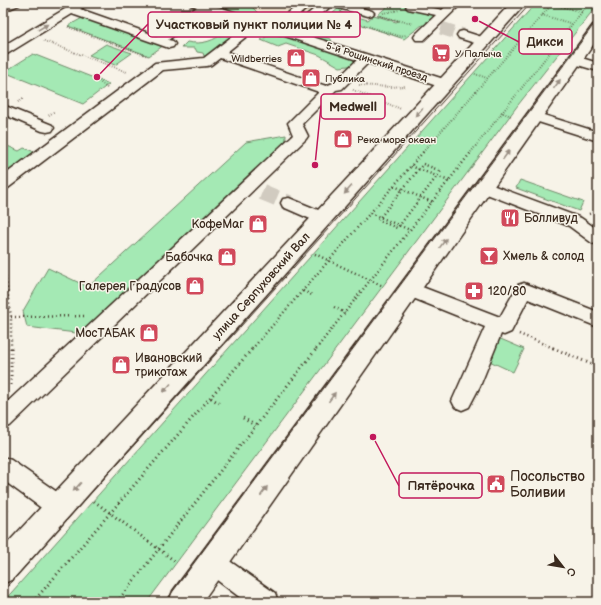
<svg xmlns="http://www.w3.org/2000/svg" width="601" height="605" font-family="'Balsamiq Sans',sans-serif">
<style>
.built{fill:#e9dfc9}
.green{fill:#a4e9b4;stroke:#708a69}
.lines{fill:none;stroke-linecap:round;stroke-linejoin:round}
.minor-tunnel-far1{stroke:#d1cbc0;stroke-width:13;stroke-dasharray:13 6;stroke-linecap:butt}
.minor-tunnel{stroke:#d1cbc0;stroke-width:16;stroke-dasharray:16 8;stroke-linecap:butt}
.minor-casing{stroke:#3b2a1e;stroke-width:3}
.major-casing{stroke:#3b2a1e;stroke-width:3}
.path-far2{stroke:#3b2a1e;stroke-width:2;stroke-dasharray:0.5 2;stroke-linecap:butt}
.path-far1{stroke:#3b2a1e;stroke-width:2.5;stroke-dasharray:1 3;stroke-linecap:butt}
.path{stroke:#3b2a1e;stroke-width:3;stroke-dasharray:1 3.5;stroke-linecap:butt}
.minor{fill:#f7f3e8;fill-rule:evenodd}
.major{fill:#f7f3e8;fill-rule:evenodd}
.tram{stroke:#3b2a1e;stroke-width:1}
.oneway{fill:#998e83}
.labels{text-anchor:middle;stroke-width:3;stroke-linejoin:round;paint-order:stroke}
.far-poi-label{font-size:10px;fill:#3b2a1e;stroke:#f7f3e8;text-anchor:start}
.far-street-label{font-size:10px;fill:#3b2a1e;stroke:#f7f3e8}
.poi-label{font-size:12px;fill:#3b2a1e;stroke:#f7f3e8;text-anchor:start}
.street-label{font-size:12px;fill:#3b2a1e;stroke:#f7f3e8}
.near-poi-label{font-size:14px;fill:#3b2a1e;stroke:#f7f3e8;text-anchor:start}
.leader{fill:none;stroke:#c2185b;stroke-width:1.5}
.callout-dot{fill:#c2185b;stroke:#f7f3e8;stroke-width:1.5}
.callout{fill:#f7f3e8;stroke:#c2185b;stroke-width:1.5}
.callout-label{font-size:13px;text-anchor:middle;font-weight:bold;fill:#3b2a1e}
</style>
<rect width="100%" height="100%" fill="#f7f3e8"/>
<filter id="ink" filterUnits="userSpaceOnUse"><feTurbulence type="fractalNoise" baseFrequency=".025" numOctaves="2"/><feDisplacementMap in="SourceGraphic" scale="8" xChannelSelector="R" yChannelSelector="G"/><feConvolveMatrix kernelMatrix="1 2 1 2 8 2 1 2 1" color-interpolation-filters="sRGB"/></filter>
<g filter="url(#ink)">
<path class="built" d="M 233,3 L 319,3 L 295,22 Z"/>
<g class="green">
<path d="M 213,3 L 248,3 L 260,15 L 264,23 L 221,10 Z"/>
<path d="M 384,3 L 416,3 L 412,7 L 438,14 L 430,22 L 426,22 L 429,23 L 426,25 L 422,25 L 404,39 L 333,15 L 335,14 L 333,13 L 339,8 L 343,9 L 340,12 L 368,20 L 374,15 L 396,22 L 399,21 L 377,15 L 388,6 L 383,5 Z"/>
<path d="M 536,3 L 598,4 L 518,105 L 147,602 L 3,602 Z"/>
<path d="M 84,17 L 164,45 L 149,56 L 68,26 Z"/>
<path d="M 303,30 L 331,39 L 332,44 L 351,56 L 356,65 L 340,67 L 319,55 L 286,44 L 278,47 L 261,40 L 275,31 Z"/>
<path d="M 226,31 L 237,35 L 211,55 L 204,56 L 203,53 L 197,52 L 195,48 L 181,48 L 187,42 C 203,45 214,41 226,31 Z"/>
<path d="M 106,44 L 132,53 L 115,65 L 89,55 Z"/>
<path d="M 33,54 L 109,84 L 83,104 L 4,72 Z"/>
<path d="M 286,135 L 285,157 L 101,336 L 27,327 L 23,311 L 48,268 L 88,287 L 246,142 Z"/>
<path d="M 3,144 L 19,151 L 24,148 L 35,152 L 15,169 L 3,173 Z"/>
<path d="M 520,180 L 583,202 L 579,211 L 516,188 Z"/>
<path d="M 496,337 L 524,349 L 513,372 L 485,359 Z"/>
</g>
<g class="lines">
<path class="minor-tunnel-far1" d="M 441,28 L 463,35"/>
<path class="minor-tunnel" d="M 262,192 L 289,203"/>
<g class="minor-casing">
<g id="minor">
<path d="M 6,3 L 21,3 L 19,5 L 3,12 L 3,5 Z"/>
<path d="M 75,3 L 86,3 L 85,6 L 80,9 L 157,36 L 197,7 L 191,5 L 189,3 L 210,4 L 274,25 L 300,3 L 313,3 L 284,28 L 289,30 L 321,3 L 345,3 L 372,11 L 374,13 L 372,15 L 368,16 L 331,6 L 300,33 L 450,81 L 452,84 L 450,87 L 440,87 L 368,63 L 342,89 L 336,90 L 302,124 L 308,136 L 306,139 L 10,426 L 3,428 L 3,406 L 293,135 L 288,123 L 319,92 L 220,58 L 211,65 L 207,66 L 163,70 L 8,188 L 3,189 L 3,176 L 155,63 L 204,58 L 248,24 L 207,11 L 168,40 L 173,41 L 175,44 L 173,47 L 169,48 L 72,14 L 7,54 L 3,55 L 3,46 ZM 258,27 L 357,60 L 333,83 L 326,86 L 227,52 Z"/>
<path d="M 449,3 L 462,3 L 424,40 L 416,40 L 414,37 L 416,34 L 436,15 L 408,9 L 406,7 L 408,5 L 418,4 L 442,10 Z"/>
<path d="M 463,31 L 488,39 L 490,42 L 488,45 L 484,46 L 459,38 L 457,35 L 459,32 Z"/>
<path d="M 575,56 L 598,63 L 598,71 L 571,63 L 569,60 L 571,57 Z"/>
<path d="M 3,105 L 52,125 L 54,128 L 52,131 L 47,132 L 42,131 L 3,114 Z"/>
<path d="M 534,112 L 598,132 L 598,141 L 529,119 L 527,116 L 529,113 Z"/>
<path d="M 484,182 L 581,218 L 598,230 L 598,245 L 592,243 L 569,226 L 479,191 L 476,187 L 479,183 Z"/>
<path d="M 289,198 L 328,214 L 330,218 L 328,222 L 322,224 L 283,207 L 281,203 L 283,199 Z"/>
<path d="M 409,282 L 500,317 L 518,285 L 524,283 L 598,312 L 598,327 L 528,299 L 511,332 L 504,335 L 501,334 L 480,386 L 469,407 L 462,410 L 455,407 L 452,401 L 485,327 L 403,294 L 400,289 L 403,284 Z"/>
<path d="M 3,457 L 11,460 L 67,499 L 70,507 L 67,515 L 59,518 L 51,515 L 3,480 Z"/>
<path d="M 213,551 L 221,555 L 275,593 L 278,602 L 246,602 L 205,571 L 201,563 L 205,555 Z"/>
</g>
</g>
<g class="major-casing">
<g id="major">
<path d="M 511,3 L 526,3 L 13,579 L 3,584 L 3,548 Z"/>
<path d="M 598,24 L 598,38 L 202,602 L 169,602 L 173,591 L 593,25 Z"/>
</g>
</g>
<g class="path-far2">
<path d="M 277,3 L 285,5"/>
<path d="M 552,4 L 582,12"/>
<path d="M 383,13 L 399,10"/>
<path d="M 542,15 L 573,24"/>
<path d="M 380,16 L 414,24"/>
<path d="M 364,25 L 399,36 L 407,35"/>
<path d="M 68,27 L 148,56"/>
<path d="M 44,41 L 127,72"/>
<path d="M 475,74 L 487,78"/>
<path d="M 95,78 L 107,88"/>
<path d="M 359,85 L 390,87 L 406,86"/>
<path d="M 353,90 L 401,109"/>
<path d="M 18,102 L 24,98"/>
<path d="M 501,112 L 511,116"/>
<path d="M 49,115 L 55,111"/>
<path d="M 423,152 L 553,3"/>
<path d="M 471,152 L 589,3"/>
</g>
<g class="path-far1">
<path d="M 423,164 L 441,171 L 399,226 L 397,228 L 378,220 Z"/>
<path d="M 411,166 L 449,181"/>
<path d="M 394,186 L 432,202"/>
<path d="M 370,213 L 410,230"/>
<path d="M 589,214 L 598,211"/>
<path d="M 315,254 L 383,286"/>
<path d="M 3,260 L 11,317 L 11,349"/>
<path d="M 303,291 L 312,295"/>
<path d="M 334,307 L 345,313"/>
<path d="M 11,317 L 87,316"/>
<path d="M 519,334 L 556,349"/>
<path d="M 252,349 L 424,151"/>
<path d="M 316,349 L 472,151"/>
</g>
<g class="path">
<path d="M 11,348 L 11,386"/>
<path d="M 553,348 L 598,367"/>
<path d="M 211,398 L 219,403"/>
<path d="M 243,418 L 256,426"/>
<path d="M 94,501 L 176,562"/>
<path d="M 4,513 L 9,507"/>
<path d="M 33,602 L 253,348"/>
<path d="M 117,602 L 317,348"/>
</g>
<use href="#minor" class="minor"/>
<use href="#major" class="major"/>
<g class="tram">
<path d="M 3,591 L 531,3"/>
<path d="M 165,602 L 598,19"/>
</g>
</g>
<defs><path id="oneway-solid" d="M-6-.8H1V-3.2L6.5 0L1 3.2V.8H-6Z"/></defs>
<g class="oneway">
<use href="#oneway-solid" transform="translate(43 27) rotate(-31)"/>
<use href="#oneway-solid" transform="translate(557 84) rotate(-54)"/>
<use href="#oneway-solid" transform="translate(419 112) rotate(132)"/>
<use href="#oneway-solid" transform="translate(506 155) rotate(-55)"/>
<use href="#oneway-solid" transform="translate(348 190) rotate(132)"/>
<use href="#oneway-solid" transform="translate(443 243) rotate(-54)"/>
<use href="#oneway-solid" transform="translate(167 388) rotate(132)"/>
<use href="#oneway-solid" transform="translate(332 397) rotate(-54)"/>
<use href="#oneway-solid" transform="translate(77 487) rotate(132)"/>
<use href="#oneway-solid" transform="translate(264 491) rotate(-54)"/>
</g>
</g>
<defs>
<g id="supermarket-square" transform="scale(1)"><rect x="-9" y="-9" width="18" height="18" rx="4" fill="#d1495b" stroke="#f7f3e8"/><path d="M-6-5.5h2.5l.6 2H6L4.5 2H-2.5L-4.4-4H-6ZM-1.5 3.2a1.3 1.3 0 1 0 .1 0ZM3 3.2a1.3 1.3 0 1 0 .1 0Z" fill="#fff"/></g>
<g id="shop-square" transform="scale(1)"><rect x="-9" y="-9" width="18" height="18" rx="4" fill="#d1495b" stroke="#f7f3e8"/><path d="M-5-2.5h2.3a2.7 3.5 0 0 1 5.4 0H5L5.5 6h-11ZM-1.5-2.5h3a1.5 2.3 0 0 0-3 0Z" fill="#fff"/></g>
<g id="restaurant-square" transform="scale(1)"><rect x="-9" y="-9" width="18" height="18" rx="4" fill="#d1495b" stroke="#f7f3e8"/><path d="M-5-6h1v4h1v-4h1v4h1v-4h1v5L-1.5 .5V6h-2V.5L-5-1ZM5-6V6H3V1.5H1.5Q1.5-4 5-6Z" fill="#fff"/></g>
<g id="bar-square" transform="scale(1)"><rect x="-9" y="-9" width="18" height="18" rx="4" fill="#d1495b" stroke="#f7f3e8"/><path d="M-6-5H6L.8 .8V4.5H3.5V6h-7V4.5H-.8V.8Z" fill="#fff"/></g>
<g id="pharmacy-square" transform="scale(1)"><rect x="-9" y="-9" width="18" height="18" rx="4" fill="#d1495b" stroke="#f7f3e8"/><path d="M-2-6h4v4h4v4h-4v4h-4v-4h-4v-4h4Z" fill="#fff"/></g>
<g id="civic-square" transform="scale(1)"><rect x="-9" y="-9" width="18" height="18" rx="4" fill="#d1495b" stroke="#f7f3e8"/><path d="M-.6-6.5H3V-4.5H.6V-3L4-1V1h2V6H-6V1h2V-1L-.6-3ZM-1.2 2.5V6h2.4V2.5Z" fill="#fff"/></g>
</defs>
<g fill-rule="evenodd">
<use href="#supermarket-square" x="441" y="53"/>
<use href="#shop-square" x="296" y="58"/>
<use href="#shop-square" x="311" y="78"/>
<use href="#shop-square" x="343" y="139"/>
<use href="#restaurant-square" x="510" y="218"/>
<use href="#shop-square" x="258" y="224"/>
<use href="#bar-square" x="489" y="256"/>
<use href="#shop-square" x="227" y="257"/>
<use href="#shop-square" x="195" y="286"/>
<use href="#pharmacy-square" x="474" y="291"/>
<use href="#shop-square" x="149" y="333"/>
<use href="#shop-square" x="121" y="365"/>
<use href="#civic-square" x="496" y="484"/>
</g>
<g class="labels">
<g class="far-poi-label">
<text x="455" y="57">У Палыча</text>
<text x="282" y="62" text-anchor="end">Wildberries</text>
<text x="325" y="82">Публика</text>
<text x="357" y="143">Река море океан</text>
</g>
<g class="far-street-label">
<text transform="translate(377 61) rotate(18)" y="4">5-й Рощинский проезд</text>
</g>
<g class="poi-label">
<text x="524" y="222">Болливуд</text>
<text x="244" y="228" text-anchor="end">КофеМаг</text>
<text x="503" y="260">Хмель &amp; солод</text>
<text x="213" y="261" text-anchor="end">Бабочка</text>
<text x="181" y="290" text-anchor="end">Галерея Градусов</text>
<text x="488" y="295">120/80</text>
<text x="135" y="337" text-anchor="end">МосТАБАК</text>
<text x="135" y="362">Ивановский<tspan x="135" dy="14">трикотаж</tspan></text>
</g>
<g class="street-label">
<text transform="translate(261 286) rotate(-48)" y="4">улица Серпуховский Вал</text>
</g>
<g class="near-poi-label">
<text x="510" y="481">Посольство<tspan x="510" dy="16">Боливии</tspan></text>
</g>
</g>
<path class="leader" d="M97 77L148 24M475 19L519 42M315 165L321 106M373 437L399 486"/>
<g class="callout-dot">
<circle cx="97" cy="77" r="4"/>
<circle cx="475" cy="19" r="4"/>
<circle cx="315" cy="165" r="4"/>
<circle cx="373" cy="437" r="4"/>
</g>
<g class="callout">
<rect x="148" y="12" width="212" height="25" rx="4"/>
<rect x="519" y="29" width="53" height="25" rx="4"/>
<rect x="321" y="94" width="64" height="25" rx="4"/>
<rect x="399" y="473" width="83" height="25" rx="4"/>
</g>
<g class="callout-label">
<text x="254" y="29">Участковый пункт полиции № 4</text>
<text x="545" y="46">Дикси</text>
<text x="353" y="111">Medwell</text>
<text x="441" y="490">Пятёрочка</text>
</g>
<rect width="601" height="605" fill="none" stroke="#f7f3e8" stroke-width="16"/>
<rect x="8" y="8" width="585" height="589" fill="none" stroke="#3b2a1e" stroke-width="1.5" filter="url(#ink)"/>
<g transform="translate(563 567) rotate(121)" stroke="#f7f3e8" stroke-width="3" paint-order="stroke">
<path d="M0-3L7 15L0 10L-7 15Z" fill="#3b2a1e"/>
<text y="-6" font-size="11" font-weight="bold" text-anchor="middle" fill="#3b2a1e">С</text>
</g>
</svg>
